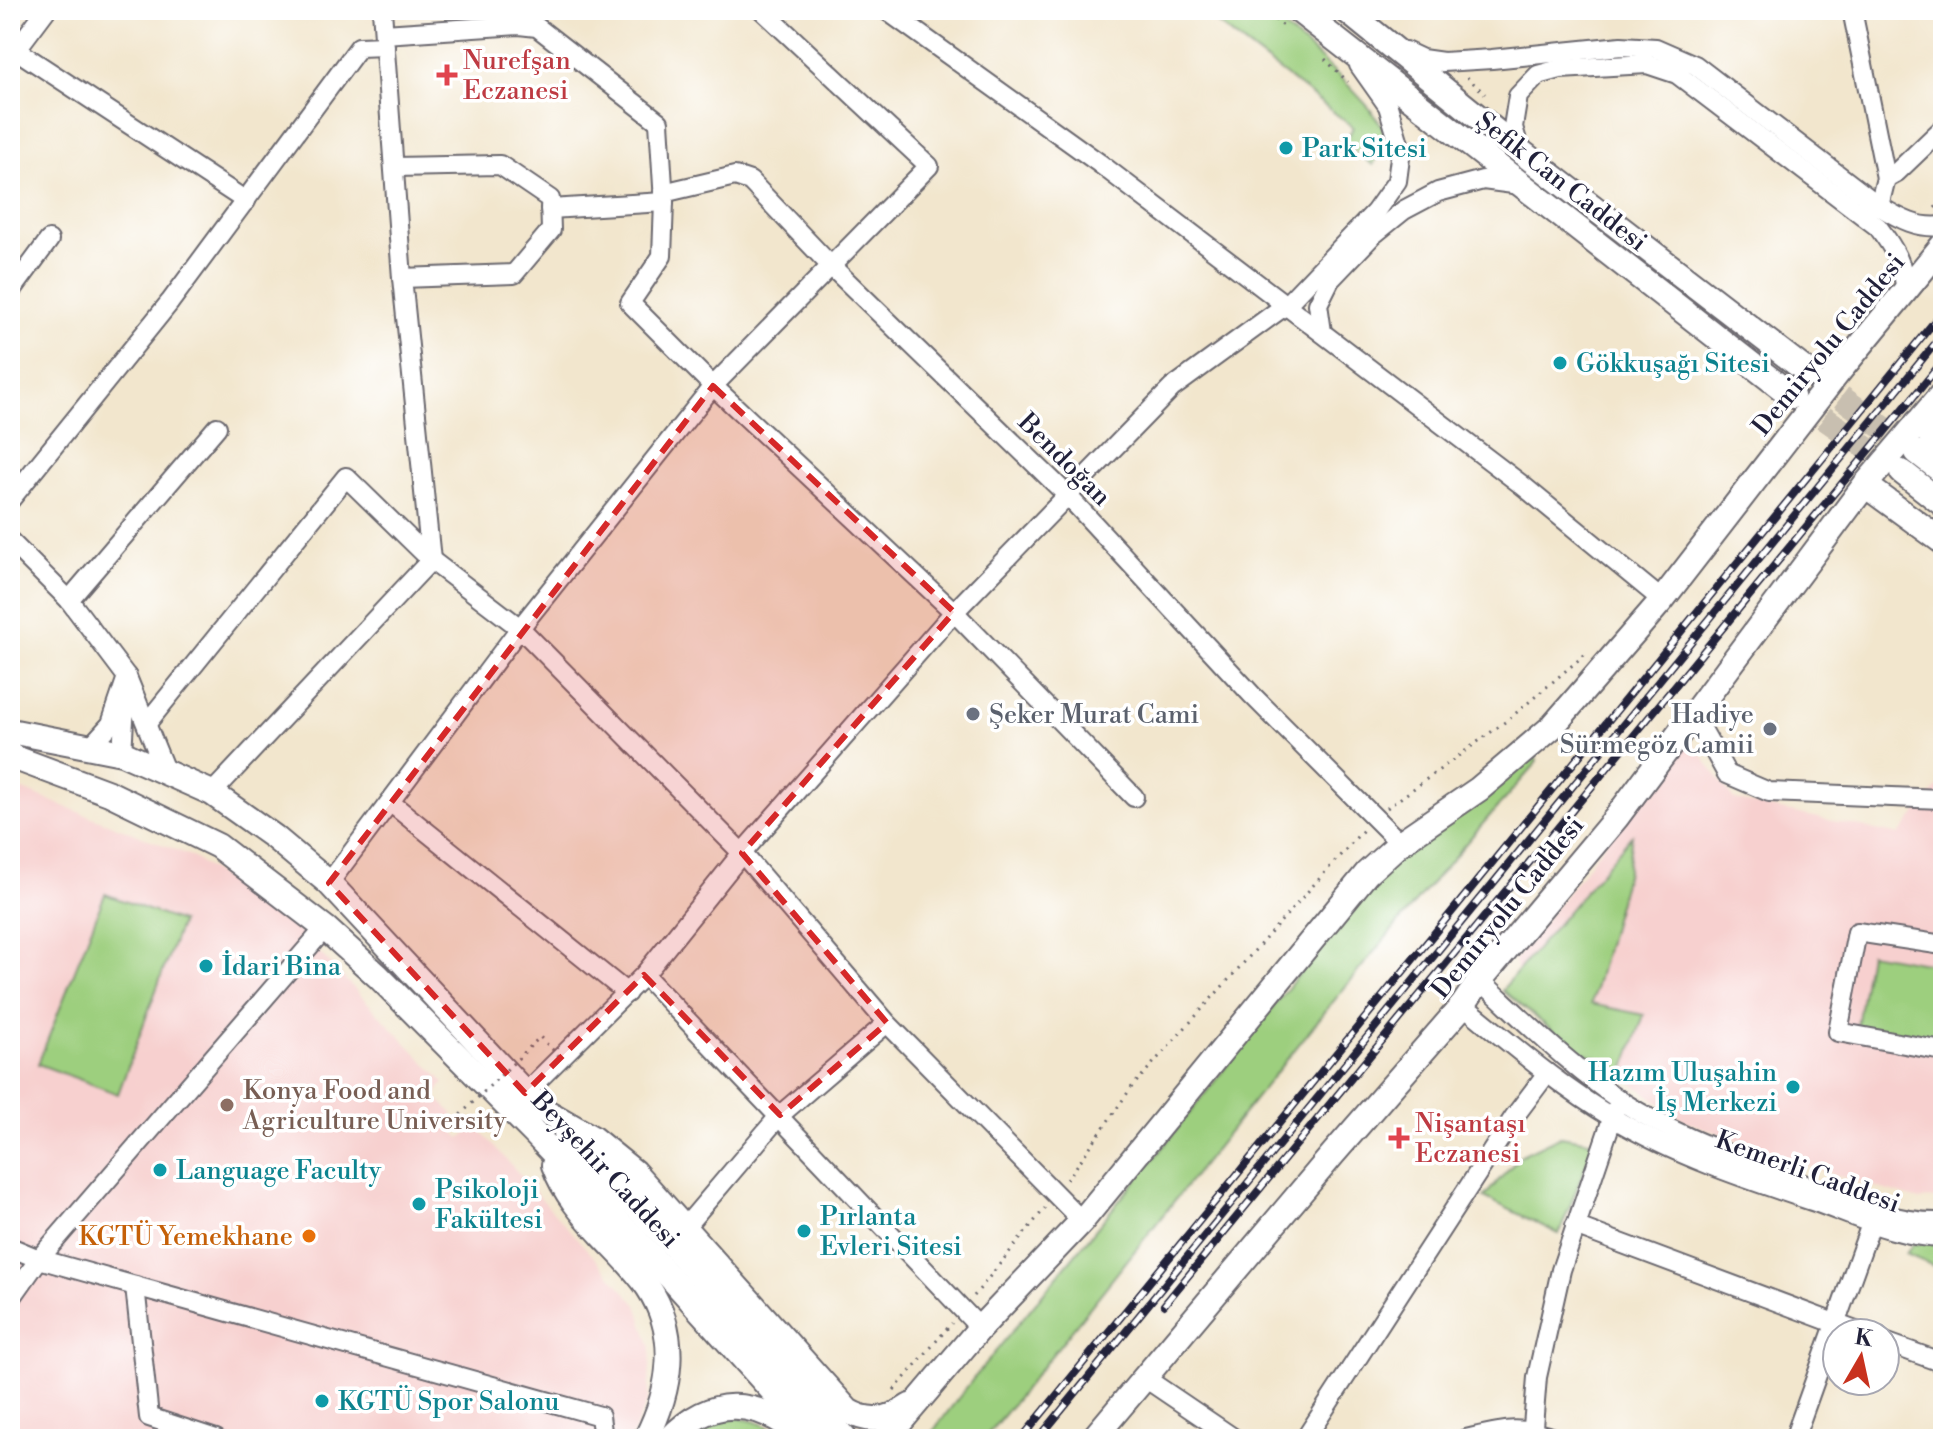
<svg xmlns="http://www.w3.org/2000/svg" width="1953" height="1449" font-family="'Libre Bodoni',serif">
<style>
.built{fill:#f7d0cf}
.green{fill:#9dcf7e;stroke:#60785c;stroke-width:2}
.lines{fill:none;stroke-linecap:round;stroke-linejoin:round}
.major-tunnel{stroke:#c8bfb0;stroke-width:24;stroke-dasharray:24 12;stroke-linecap:butt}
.minor-casing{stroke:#6b676e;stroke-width:22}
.major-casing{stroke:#6b676e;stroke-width:28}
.path{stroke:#6b676e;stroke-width:3;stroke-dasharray:2 6;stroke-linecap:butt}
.minor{stroke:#fff;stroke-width:18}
.major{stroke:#fff;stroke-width:24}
.rail-casing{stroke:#22223b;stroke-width:8}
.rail{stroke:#fff;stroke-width:5;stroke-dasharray:15;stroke-linecap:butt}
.path-bridge{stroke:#6b676e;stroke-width:3;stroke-dasharray:2 6;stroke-linecap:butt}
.marked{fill:#d62828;fill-opacity:0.2;stroke:#d62828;stroke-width:6;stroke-dasharray:16 10;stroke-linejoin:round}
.health-dot{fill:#e0444e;stroke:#fff;stroke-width:3}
.culture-dot{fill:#0f9aa8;stroke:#fff;stroke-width:3}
.worship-dot{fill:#6b7280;stroke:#fff;stroke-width:3}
.education-dot{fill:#8d6e63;stroke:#fff;stroke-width:3}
.food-dot{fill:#e8710a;stroke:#fff;stroke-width:3}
.labels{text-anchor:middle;stroke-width:7;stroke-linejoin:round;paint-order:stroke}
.health-label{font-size:26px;fill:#be3a42;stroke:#fff;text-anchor:start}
.culture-label{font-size:26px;fill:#0d838f;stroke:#fff;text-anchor:start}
.street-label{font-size:26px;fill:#22223b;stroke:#fff}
.worship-label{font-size:26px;fill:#5b616d;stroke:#fff;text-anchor:start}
.education-label{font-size:26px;fill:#785e54;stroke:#fff;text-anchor:start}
.food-label{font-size:26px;fill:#c56008;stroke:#fff;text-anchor:end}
</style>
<rect width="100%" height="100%" fill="#fff"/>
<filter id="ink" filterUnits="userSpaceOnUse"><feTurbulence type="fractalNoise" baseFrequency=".0125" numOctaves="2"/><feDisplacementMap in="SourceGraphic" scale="16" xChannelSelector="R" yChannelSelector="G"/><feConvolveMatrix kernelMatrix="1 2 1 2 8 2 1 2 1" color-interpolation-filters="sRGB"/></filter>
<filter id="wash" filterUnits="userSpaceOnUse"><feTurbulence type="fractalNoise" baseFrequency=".006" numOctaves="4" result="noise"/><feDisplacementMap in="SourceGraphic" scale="32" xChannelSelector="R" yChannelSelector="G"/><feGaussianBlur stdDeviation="1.8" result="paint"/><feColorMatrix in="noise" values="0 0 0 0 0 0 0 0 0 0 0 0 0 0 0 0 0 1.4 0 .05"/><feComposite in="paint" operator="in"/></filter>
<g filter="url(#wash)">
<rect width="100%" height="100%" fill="#f2e6cd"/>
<g class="built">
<path d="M 1688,736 L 1734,800 L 1899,835 L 1943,781 L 1943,1198 L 1919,1200 L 1816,1169 L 1685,1121 L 1528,1008 L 1515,960 Z"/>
<path d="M 10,785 L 189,855 L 290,922 L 444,1082 L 435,1097 L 454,1114 L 446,1122 L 460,1138 L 477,1127 L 637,1305 L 651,1348 L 648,1400 L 630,1439 L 10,1439 Z"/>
</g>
<g class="green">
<path d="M 1200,10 C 1217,10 1238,7 1255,10 C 1276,14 1380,109 1383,130 C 1385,143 1380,155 1373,165 L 1345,143 L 1353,127 Z"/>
<path d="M 1534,756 L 1537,760 L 1534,766 C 1340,981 1167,1215 984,1439 L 927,1439 L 973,1379 L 1159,1152 L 1369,885 L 1419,841 Z"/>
<path d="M 1632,835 L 1627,871 L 1591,1004 L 1644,1015 L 1621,1079 L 1612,1062 L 1576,1050 L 1502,990 Z"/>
<path d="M 105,894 L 181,922 L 118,1094 L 38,1064 Z"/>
<path d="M 1869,953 L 1943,966 L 1943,1041 L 1857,1026 Z"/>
<path d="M 1561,1136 L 1595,1142 L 1559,1234 L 1484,1197 L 1521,1155 Z"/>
<path d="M 1943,1242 L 1943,1270 L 1906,1254 L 1913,1244 Z"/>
<path d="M 719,1417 C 743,1418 766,1420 784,1439 L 683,1439 Z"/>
</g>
</g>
<g filter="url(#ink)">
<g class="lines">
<g class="major-tunnel">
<path d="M 1812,376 L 1917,452"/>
<path d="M 1794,397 L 1901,472"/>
</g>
<g class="minor-casing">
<g id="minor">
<path d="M 886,10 L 1099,163 L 1522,485 L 1662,600"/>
<path d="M 1852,10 L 1886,178 L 1879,206"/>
<path d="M 384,34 L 519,25 L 537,27 L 659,122 L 664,202 L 662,256 L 630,303 L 713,386 L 954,612 L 1134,797"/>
<path d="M 10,46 L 246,201"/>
<path d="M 1405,51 L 1422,59 L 1443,62 L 1492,59 L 1621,46 L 1656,48 L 1695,65 L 1879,206 C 1900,219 1918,229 1943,226"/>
<path d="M 10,58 L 46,10"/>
<path d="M 1520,151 L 1513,127 L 1518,96 L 1538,75 L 1560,69 L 1647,64 L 1677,74 L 1878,227 C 1893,247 1905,265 1905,291"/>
<path d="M 394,167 L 500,165 L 550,199 L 551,230 L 514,274 L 402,278"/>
<path d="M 1886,178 L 1897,172 L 1943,128"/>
<path d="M 663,193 L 735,176 L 750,181 L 830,265 L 1067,495 L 1252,695 L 1400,843"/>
<path d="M 550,209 L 664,202"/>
<path d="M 10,293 L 49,240"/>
<path d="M 1322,332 L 1318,304 L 1330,280 L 1373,235 L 1404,210 L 1438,192 L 1483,180 L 1521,185"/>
<path d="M 10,500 L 170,302 L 359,47 L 385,46"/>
<path d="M 10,541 L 69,600 L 127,677 L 166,773"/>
<path d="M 69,600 L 217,427"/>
<path d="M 1693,713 L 1727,774 L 1769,792 L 1941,799 L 1943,797"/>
<path d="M 147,723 L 346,477 L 431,560 L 520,628 L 742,853 L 887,1023 L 1082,1221"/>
<path d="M 89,748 L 111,724 L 127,677"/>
<path d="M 122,753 L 125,704"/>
<path d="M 212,793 L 431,560 L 402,278 L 382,10"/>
<path d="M 391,803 L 627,993"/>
<path d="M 329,883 L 520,628 L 713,386 L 929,166 L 762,10"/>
<path d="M 1943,945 L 1857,932 L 1838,1032 L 1943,1051"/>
<path d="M 644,975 L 980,1328"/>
<path d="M 1480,980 C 1526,1022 1572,1068 1624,1103 C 1678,1138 1743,1159 1803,1184 C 1848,1202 1893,1224 1943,1222"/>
<path d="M 1463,1005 C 1512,1045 1559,1086 1613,1118 C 1676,1156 1746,1179 1815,1202 C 1857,1217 1897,1237 1943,1238"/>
<path d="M 525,1093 L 644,975 L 742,853 L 954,612 L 1172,388 L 1286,305 L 1375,212 L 1397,181 L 1401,150 L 1388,106 L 1359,65"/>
<path d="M 1575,1226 L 1861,1333"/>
<path d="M 685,1227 L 780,1115 L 887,1023"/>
<path d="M 10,1247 L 39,1259 L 600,1416 L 603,1439"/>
<path d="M 135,1286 L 149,1417 L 216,1439"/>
<path d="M 10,1300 L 39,1259 L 325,928"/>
<path d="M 1885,1342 L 1943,1363"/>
<path d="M 1145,1378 L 1235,1439"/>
<path d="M 1305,1439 L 1514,1117 L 1547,1073"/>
<path d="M 1466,1439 C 1504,1430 1518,1425 1556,1439"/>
<path d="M 1532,1439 L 1537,1377 L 1561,1270 L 1615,1110"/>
<path d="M 1794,1439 L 1871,1224"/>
</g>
</g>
<g class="major-casing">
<g id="major">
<path d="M 1298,10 L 1792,396"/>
<path d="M 1346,10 L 1520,151 L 1810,374"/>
<path d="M 1917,423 L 1943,444"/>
<path d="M 1917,452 L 1943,472"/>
<path d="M 1902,472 L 1943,504"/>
<path d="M 1865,485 L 1943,542"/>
<path d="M 10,731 L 122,753 L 212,793 L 274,837 L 329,883 L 525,1093 L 545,1111 L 592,1138 L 634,1172 L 848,1411 C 870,1424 890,1420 910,1406"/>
<path d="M 10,756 L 109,793 L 218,846 L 325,928 L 378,976 L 536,1135 L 652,1257 L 816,1439"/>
<path d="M 566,1133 L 672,1244 L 845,1439"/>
<path d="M 554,1165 C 564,1193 583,1214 603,1236 C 618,1252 635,1268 648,1287 C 680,1335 671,1390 646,1439"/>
<path d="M 670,1439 C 710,1396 754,1398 798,1433"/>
<path d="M 886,1439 L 980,1328 L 1082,1221 L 1367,873 L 1400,843 L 1479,789 L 1552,727 L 1662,600 L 1837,374 L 1943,245"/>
<path d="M 1093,1439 L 1333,1154 L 1463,1005 L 1480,980 L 1616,818 L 1865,485 L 1943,393"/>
</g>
</g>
<g class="path">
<path d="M 1262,10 L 1285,27"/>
<path d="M 1325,59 L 1348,82"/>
<path d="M 1467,77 L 1485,94"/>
<path d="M 1935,208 L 1943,199"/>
<path d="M 1860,312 L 1886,276"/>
<path d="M 1387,808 L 1509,719 L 1589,651"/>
<path d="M 1067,1180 L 1131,1088 L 1364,829"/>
<path d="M 974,1296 L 1045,1208"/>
<path d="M 894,1390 L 952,1323"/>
</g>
<use href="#minor" class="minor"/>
<use href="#major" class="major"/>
<g class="rail-casing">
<g id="rail">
<path d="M 1164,1305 L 1943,361"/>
<path d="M 1021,1439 L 1943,311"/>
<path d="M 1038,1439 L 1943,334"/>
</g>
</g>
<use href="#rail" class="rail"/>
<path class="path-bridge" d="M 467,1126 L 458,1117 L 540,1037 L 561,1058"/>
</g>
</g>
<path class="marked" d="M 713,386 L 954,612 L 742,853 L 887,1023 L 780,1115 L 644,975 L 525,1093 L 329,883 Z"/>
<g class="health-dot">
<path d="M443 63h8v8h8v8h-8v8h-8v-8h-8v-8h8z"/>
<path d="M1395 1126h8v8h8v8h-8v8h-8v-8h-8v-8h8z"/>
</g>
<g class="culture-dot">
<circle cx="1286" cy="148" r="8"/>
<circle cx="1560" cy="363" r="8"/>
<circle cx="206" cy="966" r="8"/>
<circle cx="1793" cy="1087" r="8"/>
<circle cx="160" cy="1170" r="8"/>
<circle cx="419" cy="1204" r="8"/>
<circle cx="804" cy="1231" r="8"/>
<circle cx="322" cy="1401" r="8"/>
</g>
<g class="worship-dot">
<circle cx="973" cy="714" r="8"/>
<circle cx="1770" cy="729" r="8"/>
</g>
<circle class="education-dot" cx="227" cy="1105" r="8"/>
<circle class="food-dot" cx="309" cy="1236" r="8"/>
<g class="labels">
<g class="health-label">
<text x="463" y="69">Nurefşan<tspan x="463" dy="30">Eczanesi</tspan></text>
<text x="1415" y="1132">Nişantaşı<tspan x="1415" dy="30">Eczanesi</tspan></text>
</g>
<g class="culture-label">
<text x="1302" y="157">Park Sitesi</text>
<text x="1576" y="372">Gökkuşağı Sitesi</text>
<text x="222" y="975">İdari Bina</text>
<text x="1777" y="1081" text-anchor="end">Hazım Uluşahin<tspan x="1777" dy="30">İş Merkezi</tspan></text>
<text x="176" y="1179">Language Faculty</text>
<text x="435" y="1198">Psikoloji<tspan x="435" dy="30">Fakültesi</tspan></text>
<text x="820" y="1225">Pırlanta<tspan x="820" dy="30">Evleri Sitesi</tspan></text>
<text x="338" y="1410">KGTÜ Spor Salonu</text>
</g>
<g class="street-label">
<text transform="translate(1562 181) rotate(38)" y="9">Şefik Can Caddesi</text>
<text transform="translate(1828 344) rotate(-51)" y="9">Demiryolu Caddesi</text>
<text transform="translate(1065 459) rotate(45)" y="9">Bendoğan</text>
<text transform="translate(1507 907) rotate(-51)" y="9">Demiryolu Caddesi</text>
<text transform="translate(606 1169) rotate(47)" y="9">Beyşehir Caddesi</text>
<text transform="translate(1808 1171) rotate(20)" y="9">Kemerli Caddesi</text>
</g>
<g class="worship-label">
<text x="989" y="723">Şeker Murat Cami</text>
<text x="1754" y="723" text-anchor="end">Hadiye<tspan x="1754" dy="30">Sürmegöz Camii</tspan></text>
</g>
<g class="education-label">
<text x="243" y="1099">Konya Food and<tspan x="243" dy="30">Agriculture University</tspan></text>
</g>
<g class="food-label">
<text x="293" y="1245">KGTÜ Yemekhane</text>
</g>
</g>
<rect width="1953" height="1449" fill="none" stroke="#fff" stroke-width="40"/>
<g transform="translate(1861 1357) rotate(9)"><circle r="38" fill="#ffffff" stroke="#a7a7b1" stroke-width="2"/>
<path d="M0-6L14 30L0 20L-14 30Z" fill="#c8321e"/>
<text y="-12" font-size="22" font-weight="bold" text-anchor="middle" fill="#22223b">K</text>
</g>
</svg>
